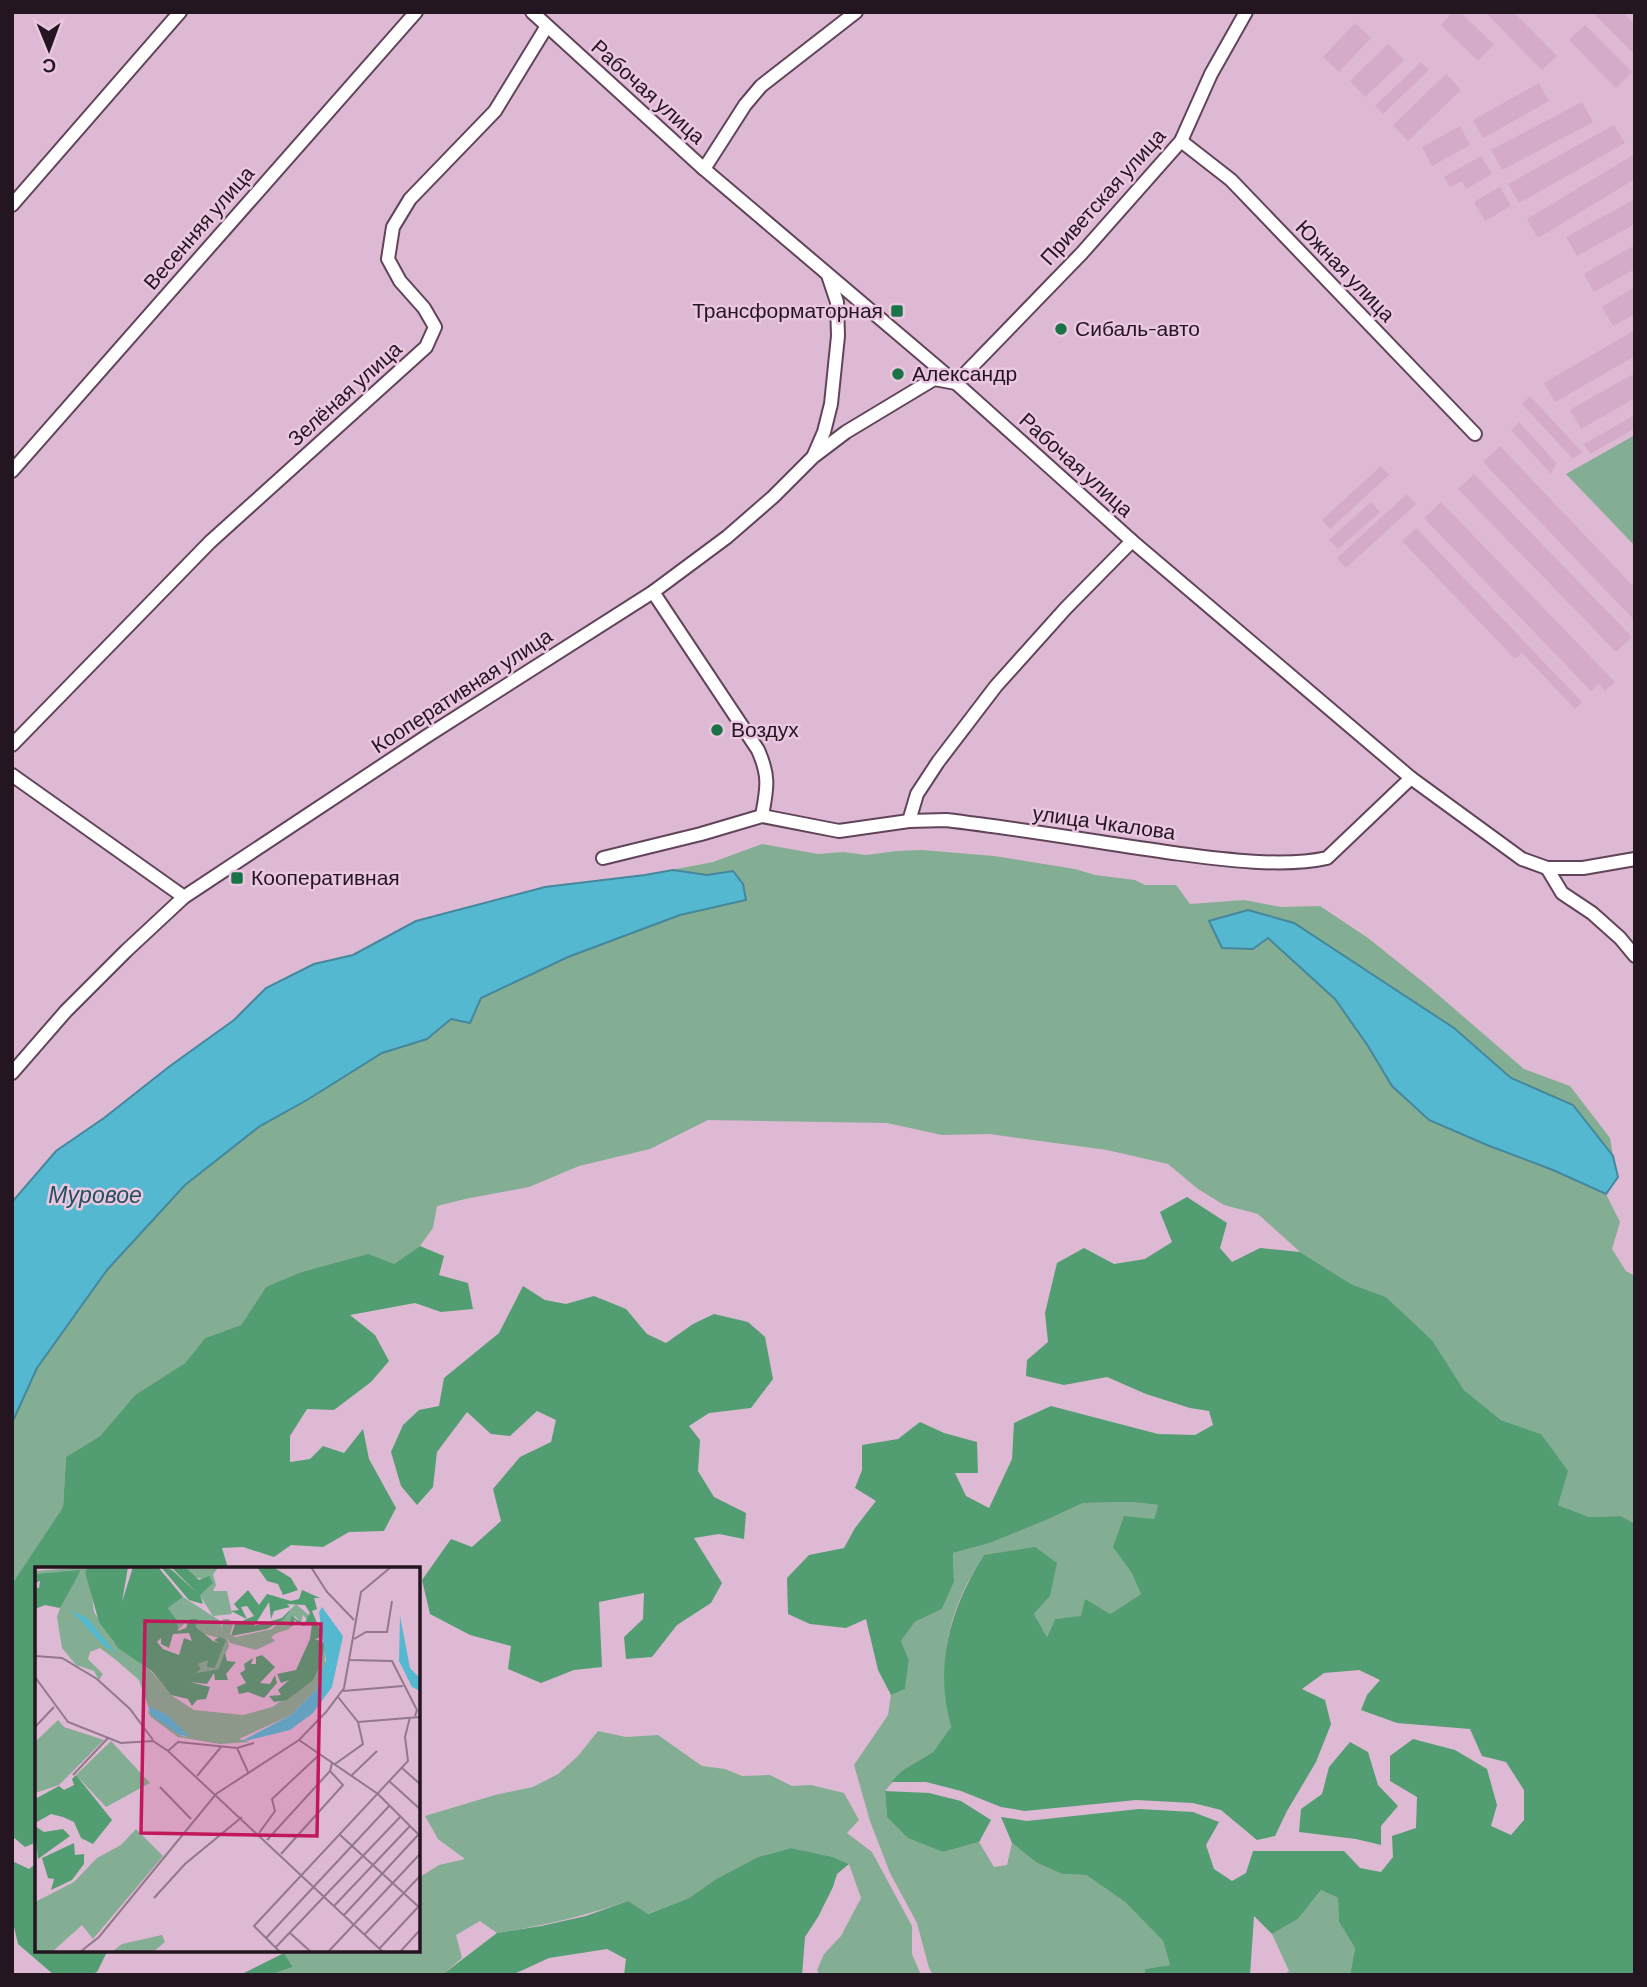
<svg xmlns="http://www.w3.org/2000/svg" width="1647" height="1987" font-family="Barlow,sans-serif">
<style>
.built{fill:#d5abca}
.green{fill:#84ae93}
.forest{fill:#539d72}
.water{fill:#54b8d1;stroke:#45879c;stroke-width:2}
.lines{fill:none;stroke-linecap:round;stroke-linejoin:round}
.minor-casing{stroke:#62445a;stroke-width:16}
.minor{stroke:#fff;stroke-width:12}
.poi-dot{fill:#1a7347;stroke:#ebc6e0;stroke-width:2.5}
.labels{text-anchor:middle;stroke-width:5;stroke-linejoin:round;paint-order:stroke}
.street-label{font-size:21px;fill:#231620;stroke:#ebc6e0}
.poi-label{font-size:21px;fill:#231620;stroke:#ebc6e0;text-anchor:start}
.water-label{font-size:23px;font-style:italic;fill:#24505b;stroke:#ebc6e0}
.inset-road{fill:none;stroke:#93788b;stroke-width:2}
.view{fill:#c2185b;fill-opacity:0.15;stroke:#c2185b;stroke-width:3.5}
.inset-edge{fill:none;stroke:#231620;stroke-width:3.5}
</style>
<rect width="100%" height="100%" fill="#ddb9d3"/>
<g class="built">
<path d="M 1453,12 L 1460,12 L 1494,45 L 1478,61 L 1441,25 Z"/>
<path d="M 1485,12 L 1514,12 L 1557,56 L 1542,70 Z"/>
<path d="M 1596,12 L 1623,12 L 1635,25 L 1635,55 L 1594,14 Z"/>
<path d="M 1355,23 L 1371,38 L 1339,72 L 1323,57 Z"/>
<path d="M 1585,25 L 1632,72 L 1616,88 L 1569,40 Z"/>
<path d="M 1388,44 L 1404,60 L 1365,97 L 1350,81 Z"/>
<path d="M 1421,62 L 1429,70 L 1383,114 L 1375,106 Z"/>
<path d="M 1446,74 L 1461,90 L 1408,141 L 1393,125 Z"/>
<path d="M 1539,83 L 1549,101 L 1483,138 L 1473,120 Z"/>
<path d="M 1582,102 L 1593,122 L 1502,170 L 1491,150 Z"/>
<path d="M 1614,125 L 1625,143 L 1519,203 L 1508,184 Z"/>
<path d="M 1460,126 L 1470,145 L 1432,166 L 1422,147 Z"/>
<path d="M 1635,154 L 1635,179 L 1538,238 L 1527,219 Z"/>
<path d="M 1481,156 L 1492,174 L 1466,189 L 1462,181 L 1450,187 L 1444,177 Z"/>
<path d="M 1500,187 L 1511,206 L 1485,221 L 1474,202 Z"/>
<path d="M 1635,199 L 1635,224 L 1577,256 L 1566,237 Z"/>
<path d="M 1635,245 L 1635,269 L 1594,292 L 1584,274 Z"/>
<path d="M 1635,287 L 1635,314 L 1613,326 L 1602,307 Z"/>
<path d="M 1635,330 L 1635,356 L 1555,402 L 1544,383 Z"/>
<path d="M 1635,373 L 1635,398 L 1581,429 L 1570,410 Z"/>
<path d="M 1530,396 L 1582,452 L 1573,459 L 1522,404 Z"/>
<path d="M 1635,415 L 1635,428 L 1590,454 L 1584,444 Z"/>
<path d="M 1519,422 L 1556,463 L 1551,474 L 1511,430 Z"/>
<path d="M 1500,446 L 1635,588 L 1635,621 L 1483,462 Z"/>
<path d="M 1381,466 L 1389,475 L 1330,529 L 1322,520 Z"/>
<path d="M 1474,474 L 1632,637 L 1616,652 L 1458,489 Z"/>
<path d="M 1407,494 L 1416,504 L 1346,568 L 1337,558 Z"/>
<path d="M 1371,502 L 1380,512 L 1338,549 L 1329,540 Z"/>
<path d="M 1441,502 L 1615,682 L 1605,691 L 1599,684 L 1591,691 L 1424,518 Z"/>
<path d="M 1416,528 L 1582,702 L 1575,709 L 1522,653 L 1515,659 L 1402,541 Z"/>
</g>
<g class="green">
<path d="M 1635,435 L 1635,546 L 1566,474 Z"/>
<path d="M 762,844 L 818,854 L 843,852 L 866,855 L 897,851 L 922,850 L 994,856 L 1075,869 L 1095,875 L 1135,880 L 1145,885 L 1176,885 L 1190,904 L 1244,900 L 1281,907 L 1320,906 L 1368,938 L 1428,986 L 1524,1069 L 1570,1086 L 1610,1138 L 1613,1156 L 1573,1105 L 1511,1078 L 1454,1028 L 1369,971 L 1248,910 L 1253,949 L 1268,938 L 1335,999 L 1368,1046 L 1392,1086 L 1487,1145 L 1553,1170 L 1606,1194 L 1620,1222 L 1612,1249 L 1626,1271 L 1635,1276 L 1635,1524 L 1621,1516 L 1589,1517 L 1558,1505 L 1541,1434 L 1501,1420 L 1464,1390 L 1432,1340 L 1386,1297 L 1351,1284 L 1300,1252 L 1258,1214 L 1224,1205 L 1198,1189 L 1168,1164 L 1107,1150 L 989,1134 L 942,1135 L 887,1123 L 708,1120 L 650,1149 L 579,1166 L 529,1187 L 465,1199 L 437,1206 L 433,1228 L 420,1246 L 394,1264 L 266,1287 L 241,1325 L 205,1338 L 185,1363 L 135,1395 L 100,1436 L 66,1457 L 63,1507 L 12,1584 L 12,1423 L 37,1368 L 107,1270 L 185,1185 L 260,1126 L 307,1100 L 382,1053 L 427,1039 L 451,1019 L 481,998 L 568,957 L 680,915 L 746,899 L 733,871 L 707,875 L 673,870 L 645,875 L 713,862 Z"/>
<path d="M 1131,1502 L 1158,1505 L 1154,1519 L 1114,1547 L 1131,1572 L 1141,1594 L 1110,1614 L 1055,1619 L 1047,1637 L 1034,1614 L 1050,1596 L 984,1555 C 945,1614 939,1659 951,1727 L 933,1752 L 903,1770 L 885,1791 L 887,1817 L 943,1852 L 979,1842 L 994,1867 L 1007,1865 L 1012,1843 L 1037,1863 L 1062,1874 L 1086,1875 L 1125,1902 L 1163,1941 L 1170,1965 L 1145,1969 L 1144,1975 L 933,1975 L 929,1968 L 917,1923 L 890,1873 L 870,1821 L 854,1765 L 888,1715 L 891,1695 L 905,1688 L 909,1660 L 901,1641 L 915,1622 L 942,1609 L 954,1582 L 953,1553 L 990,1543 L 1044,1521 L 1083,1503 Z"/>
<path d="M 598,1731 L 626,1737 L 658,1735 L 702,1766 L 725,1769 L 742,1776 L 770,1775 L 792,1786 L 811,1785 L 844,1793 L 859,1820 L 847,1833 L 872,1852 L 912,1926 L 912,1954 L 921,1975 L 820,1975 L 817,1970 L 824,1954 L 841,1936 L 861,1898 L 849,1864 L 833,1857 L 791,1848 L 758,1857 L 716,1879 L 689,1898 L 647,1914 L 628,1901 C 585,1916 542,1926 497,1933 L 480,1921 L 456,1935 L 462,1958 L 442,1975 L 270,1975 L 293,1967 L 284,1953 L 285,1950 L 418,1950 L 418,1878 L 439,1865 L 465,1859 L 438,1839 L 425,1816 L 495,1795 L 533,1787 L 558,1774 L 578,1756 Z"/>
<path d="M 1321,1890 L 1338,1898 L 1339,1922 L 1355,1948 L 1350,1975 L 1284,1975 L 1289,1971 L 1272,1934 L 1298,1919 Z"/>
</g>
<g class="forest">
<path d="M 1187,1197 L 1227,1223 L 1220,1248 L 1232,1262 L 1260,1248 L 1300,1252 L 1351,1284 L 1386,1297 L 1432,1340 L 1464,1390 L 1501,1420 L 1541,1434 L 1568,1471 L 1558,1505 L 1589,1517 L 1621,1516 L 1635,1524 L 1635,1975 L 1350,1975 L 1355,1948 L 1339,1922 L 1338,1898 L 1321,1890 L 1298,1919 L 1272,1934 L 1254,1916 L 1250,1975 L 1144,1975 L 1145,1969 L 1170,1965 L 1163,1941 L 1125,1902 L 1086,1875 L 1062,1874 L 1037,1863 L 1012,1843 L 1001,1817 L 1027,1821 L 1139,1809 L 1193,1812 L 1219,1822 L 1206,1845 L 1214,1869 L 1232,1881 L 1246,1873 L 1253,1851 L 1344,1851 L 1360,1868 L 1381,1872 L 1393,1857 L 1392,1836 L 1416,1828 L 1417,1797 L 1390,1781 L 1390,1756 L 1413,1739 L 1455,1750 L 1487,1769 L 1497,1805 L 1491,1826 L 1511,1835 L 1524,1820 L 1524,1790 L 1506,1762 L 1482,1756 L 1470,1729 L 1397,1723 L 1361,1710 L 1367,1695 L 1380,1680 L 1359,1670 L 1324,1673 L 1302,1689 L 1325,1700 L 1331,1724 L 1316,1762 L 1287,1811 L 1275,1836 L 1257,1840 L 1221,1810 L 1193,1803 L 1136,1800 L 1025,1811 L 1001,1807 L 961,1791 L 926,1782 L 891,1782 L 903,1770 L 933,1752 L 951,1727 C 949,1717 946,1706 945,1695 C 940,1645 957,1597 984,1555 L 1035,1547 L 1057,1563 L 1050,1596 L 1034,1614 L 1047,1637 L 1055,1619 L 1081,1616 L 1085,1599 L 1110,1614 L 1141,1594 L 1131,1572 L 1113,1547 L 1124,1516 L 1154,1519 L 1158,1505 L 1131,1502 L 1083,1503 L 1044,1521 L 990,1543 L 953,1553 L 954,1582 L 942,1609 L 915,1622 L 901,1641 L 909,1660 L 905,1689 L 891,1695 L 878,1670 L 866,1619 L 846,1628 L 810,1624 L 788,1614 L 787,1578 L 809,1555 L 844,1548 L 855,1528 L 876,1501 L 855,1488 L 862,1470 L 862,1445 L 898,1439 L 920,1422 L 944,1433 L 977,1442 L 978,1473 L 955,1473 L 966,1496 L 989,1508 L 1012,1459 L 1014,1423 L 1051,1406 L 1158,1434 L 1195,1435 L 1213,1425 L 1209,1411 L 1190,1408 L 1146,1394 L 1107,1377 L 1064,1385 L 1026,1376 L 1027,1360 L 1048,1342 L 1045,1313 L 1057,1263 L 1084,1248 L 1114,1264 L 1145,1259 L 1172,1242 L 1160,1212 Z"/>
<path d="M 420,1246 L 444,1256 L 439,1275 L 468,1283 L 473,1309 L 441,1312 L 415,1303 L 350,1315 L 375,1335 L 389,1361 L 371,1382 L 334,1410 L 307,1409 L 290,1436 L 290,1462 L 310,1459 L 323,1446 L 344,1453 L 363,1429 L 369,1459 L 396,1508 L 384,1531 L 349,1532 L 323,1547 L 291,1545 L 274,1557 L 243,1547 L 222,1548 L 228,1568 L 225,1569 L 37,1569 L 37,1842 L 25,1847 L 12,1836 L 12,1584 L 63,1507 L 66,1457 L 100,1436 L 135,1395 L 185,1363 L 205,1338 L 241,1325 L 266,1287 L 302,1272 L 368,1254 L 394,1264 Z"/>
<path d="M 523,1286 L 545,1300 L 566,1304 L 594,1296 L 626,1309 L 647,1334 L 666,1343 L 693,1324 L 714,1314 L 748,1322 L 765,1337 L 773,1379 L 751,1408 L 709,1413 L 689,1426 L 700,1440 L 698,1471 L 714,1497 L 746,1513 L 744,1539 L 719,1534 L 694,1538 L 722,1583 L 711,1603 L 677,1625 L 652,1657 L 626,1659 L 624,1637 L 643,1619 L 644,1593 L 599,1602 L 602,1667 L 574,1670 L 541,1683 L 508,1669 L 511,1646 L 470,1635 L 430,1614 L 422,1580 L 451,1539 L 472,1547 L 501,1521 L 493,1489 L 520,1457 L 551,1442 L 556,1420 L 537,1411 L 510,1436 L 491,1434 L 467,1412 L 437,1452 L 433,1487 L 417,1505 L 401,1486 L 391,1452 L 403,1425 L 419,1410 L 439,1406 L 444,1378 L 499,1333 Z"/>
<path d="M 1350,1742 L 1368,1752 L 1378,1785 L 1398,1806 L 1381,1826 L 1381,1845 L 1356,1839 L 1299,1832 L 1301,1809 L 1322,1794 L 1329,1767 Z"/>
<path d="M 885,1791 L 929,1793 L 961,1801 L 991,1820 L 979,1842 L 943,1852 L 908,1838 L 887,1817 Z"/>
<path d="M 791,1848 L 833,1857 L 849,1864 L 837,1874 L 833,1887 L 818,1917 L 805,1937 L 802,1975 L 784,1973 L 781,1975 L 624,1975 L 626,1959 L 607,1949 L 549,1958 L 512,1975 L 442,1975 L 497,1933 L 541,1926 L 586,1916 L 628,1901 L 648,1914 L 689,1898 L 716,1879 L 758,1857 Z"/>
<path d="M 12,1861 L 29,1869 L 37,1863 L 37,1950 L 108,1950 L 97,1972 L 90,1975 L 54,1975 L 18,1944 L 12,1918 Z"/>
<path d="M 284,1953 L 293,1967 L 270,1975 L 240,1975 Z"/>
</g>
<g class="water">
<path d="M 673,870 L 707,875 L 733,871 L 743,884 L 746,900 L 680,915 L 568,957 L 481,998 L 470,1023 L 451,1019 L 427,1039 L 382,1053 L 307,1100 L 260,1126 L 185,1185 L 107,1270 L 37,1368 L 12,1423 L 12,1202 L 56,1151 L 104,1118 L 170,1066 L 234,1020 L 266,988 L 314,964 L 353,955 L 416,921 L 545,887 L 645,875 Z"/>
<path d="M 1248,910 L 1294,923 L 1454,1028 L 1511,1078 L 1573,1105 L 1613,1156 L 1618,1177 L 1606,1194 L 1553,1170 L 1487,1145 L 1429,1120 L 1392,1086 L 1368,1046 L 1335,999 L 1268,938 L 1253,949 L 1222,948 L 1209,921 Z"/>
</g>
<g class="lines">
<g class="minor-casing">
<g id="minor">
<path d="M 532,12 L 704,169 L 956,383 L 1132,541 L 1411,778 L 1522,859 L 1547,868 L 1583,868 L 1635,859"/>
<path d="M 1181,141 L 1231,180 L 1475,434"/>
<path d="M 704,169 L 745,105 L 761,86 L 856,12"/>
<path d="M 12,205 L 180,12"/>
<path d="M 814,455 L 824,432 L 831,404 L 838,336 L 837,302 L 828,275"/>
<path d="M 12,471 L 416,12"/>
<path d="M 653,592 L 758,750 C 770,777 767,788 762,816"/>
<path d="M 12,745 L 210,542 L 426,347 L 435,327 L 424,308 L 400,281 L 388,259 L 393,227 L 410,199 L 495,111 L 547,26"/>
<path d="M 12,775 L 184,897"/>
<path d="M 909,821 L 917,794 L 938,762 L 996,686 L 1066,608 L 1132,541"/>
<path d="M 603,858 L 701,834 L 762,816 L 839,831 L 909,821 L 946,820 C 1022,829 1097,842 1173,853 C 1219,859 1283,868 1327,858 L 1411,778"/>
<path d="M 1547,868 L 1562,893 L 1592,913 L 1620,938 L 1635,956"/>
<path d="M 12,1073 L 66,1011 L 126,951 L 184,897 L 427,736 L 653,592 L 727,537 L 773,497 L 813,457 L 846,432 L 934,379 L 956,383 L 1082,253 L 1181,141 L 1211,74 L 1246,12"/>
</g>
</g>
<use href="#minor" class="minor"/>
</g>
<g class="poi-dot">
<rect x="890" y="304" width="14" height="14" rx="3.5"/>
<circle cx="1061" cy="329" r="7"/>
<circle cx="898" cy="374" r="7"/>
<circle cx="717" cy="730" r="7"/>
<rect x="230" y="871" width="14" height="14" rx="3.5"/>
</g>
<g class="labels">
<g class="street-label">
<text transform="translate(648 92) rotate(42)" y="7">Рабочая улица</text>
<text transform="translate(1103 197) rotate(-48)" y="7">Приветская улица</text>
<text transform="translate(199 228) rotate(-49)" y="7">Весенняя улица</text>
<text transform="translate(1345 271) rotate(46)" y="7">Южная улица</text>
<text transform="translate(345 394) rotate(-42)" y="7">Зелёная улица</text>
<text transform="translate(1076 465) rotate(42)" y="7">Рабочая улица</text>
<text transform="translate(462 691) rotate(-33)" y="7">Кооперативная улица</text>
<text transform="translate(1104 823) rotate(8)" y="7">улица Чкалова</text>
</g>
<g class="poi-label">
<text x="883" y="318" text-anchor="end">Трансформаторная</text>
<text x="1075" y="336">Сибаль-авто</text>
<text x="912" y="381">Александр</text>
<text x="731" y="737">Воздух</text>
<text x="251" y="885">Кооперативная</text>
</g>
<g class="water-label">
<text x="95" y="1203">Муровое</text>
</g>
</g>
<g transform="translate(35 1567)">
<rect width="385" height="385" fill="#ddb9d3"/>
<path d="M 53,0 L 59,45 L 78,75 L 118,106 L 136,128 L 159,143 L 208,148 L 237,140 L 274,116 L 287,94 L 290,76 L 290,102 L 281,123 L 256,148 L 204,172 L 215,175 L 185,177 L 143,170 L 116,150 L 112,143 L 145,168 L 150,170 L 150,166 L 131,147 L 113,139 L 104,113 L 81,93 L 65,81 L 55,85 L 53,92 L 68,107 L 64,113 L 59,104 L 41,98 L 27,81 L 22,50 L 30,27 L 46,4 L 0,7 L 0,4 ZM 150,0 L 184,0 L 178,7 L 181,18 L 178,24 L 192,24 L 197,47 L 178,49 L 164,27 L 168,12 L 159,10 ZM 148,30 L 184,53 L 187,61 L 188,52 L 194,52 L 198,57 L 195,68 L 201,70 L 237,62 L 261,37 L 275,49 L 274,55 L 268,48 L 266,56 L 260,49 L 254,62 L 242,66 L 236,70 L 240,74 L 221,83 L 195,76 L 192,70 L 194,79 L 183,102 L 161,106 L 166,102 L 163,97 L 173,92 L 180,101 L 191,73 L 169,67 L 154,52 L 142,64 L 142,53 L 133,41 ZM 23,153 L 29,160 L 69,173 L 24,218 L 0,226 L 0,175 ZM 76,174 L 115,216 L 71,240 L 41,208 ZM 101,262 L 128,289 L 58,372 L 47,358 L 17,385 L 0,385 L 0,335 L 39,315 L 62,291 L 86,278 ZM 127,368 L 130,375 L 118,385 L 77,385 L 87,377 Z" fill="#84ae93"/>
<path d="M 53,0 L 93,0 L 87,35 L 98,0 L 123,0 L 148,30 L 133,41 L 142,53 L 143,64 L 151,61 L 154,52 L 162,52 L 161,60 L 178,74 L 184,76 L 179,73 L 185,70 L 191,73 L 180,101 L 172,100 L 173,93 L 163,97 L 166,102 L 161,106 L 183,102 L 190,86 L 192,94 L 201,95 L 191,107 L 193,113 L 180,113 L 179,106 L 172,117 L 155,115 L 175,120 L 171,132 L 162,133 L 157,139 L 153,132 L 136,128 L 118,105 L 83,81 L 64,55 L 50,5 ZM 154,66 L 157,74 L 149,71 L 144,88 L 128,82 L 122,75 L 126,71 L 126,77 L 134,81 L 138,67 ZM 126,0 L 137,3 L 162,26 L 136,0 L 150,0 L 164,13 L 174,9 L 178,16 L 165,28 L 168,37 L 154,33 ZM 222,0 L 238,0 L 256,11 L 263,23 L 248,28 L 243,17 L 232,14 ZM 46,3 L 25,41 L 10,38 L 0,42 L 0,20 L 4,21 L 5,14 L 0,16 L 0,7 ZM 213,23 L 224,38 L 232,27 L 256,34 L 264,32 L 267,23 L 285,31 L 279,31 L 282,42 L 277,44 L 288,70 L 280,72 L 290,76 L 287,94 L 278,113 L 252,133 L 239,135 L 234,129 L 246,128 L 243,123 L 254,113 L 246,116 L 242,107 L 261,103 L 275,72 L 277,57 L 268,59 L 258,52 L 261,57 L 255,60 L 256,49 L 269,57 L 275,46 L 270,38 L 252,37 L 255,40 L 239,44 L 236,52 L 234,35 L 219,59 L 247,51 L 257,41 L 248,53 L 232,62 L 196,69 L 200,57 L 219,49 L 212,39 L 206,40 L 212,52 L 196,44 L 204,43 L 199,37 ZM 227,88 L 240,100 L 225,116 L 235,117 L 240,108 L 242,116 L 229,131 L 213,125 L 204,127 L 202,120 L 211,116 L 205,106 L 210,103 L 209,97 L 218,91 L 216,97 L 221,97 L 221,90 ZM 41,208 L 77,253 L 58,277 L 46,271 L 39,255 L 28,250 L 16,247 L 0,256 L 0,232 L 24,219 L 29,223 L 39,218 L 37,212 ZM 0,259 L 9,265 L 28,262 L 35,269 L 3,292 ZM 39,276 L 40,288 L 49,287 L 49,297 L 37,313 L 16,323 L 19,312 L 13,311 L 7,291 Z" fill="#539d72" fill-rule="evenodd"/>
<path d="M 287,40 L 308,69 L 297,120 L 278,146 L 255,163 L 205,175 L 256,148 L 281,123 L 291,93 L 284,45 ZM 36,43 L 53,52 L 82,87 L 67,77 ZM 365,49 L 375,101 L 385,111 L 385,124 L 377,120 L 364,94 ZM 113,139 L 131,147 L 154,169 L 145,168 L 116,148 Z" fill="#54b8d1"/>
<path class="inset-road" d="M 276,0 L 292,25 L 319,53M 319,72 L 331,65 L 352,65 L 357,34M 0,89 L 27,91 L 62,112 L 95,142 L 118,173M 315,93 L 357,94 L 382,143 L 380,149M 0,110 L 33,155 L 86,176 L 118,174 L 133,184 L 348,385M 308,124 L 368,119M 303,130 L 323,155 L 385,150M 0,160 L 19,140M 264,173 L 343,227 L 385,269M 202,181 L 213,205M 133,184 L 143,175 L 202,181 L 219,176M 300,197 L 328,177 L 323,155M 367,201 L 385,217M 38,208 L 73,171M 317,208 L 342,184M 162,209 L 186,180M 354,214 L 385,242M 125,220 L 156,252M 224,266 L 240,244 L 237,232 L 284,188M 304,267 L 385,341M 232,273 L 295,204 L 297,196M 246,287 L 308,218 L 295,204M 119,331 L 150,297 L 207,250M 299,339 L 375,259M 309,348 L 384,267M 255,366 L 276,385M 330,367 L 385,309M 231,371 L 355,238M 240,381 L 366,249M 344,382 L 384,339M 45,385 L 64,370 L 181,227 L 264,173 L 291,145 L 309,121 L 326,25 L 356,0M 245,385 L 219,359 L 373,194 L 370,170 L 375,150M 293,385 L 385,287M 365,385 L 385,363"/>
<path class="view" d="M 110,54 L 286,57 L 282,269 L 106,266 Z"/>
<rect width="385" height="385" class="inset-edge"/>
</g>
<rect width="1647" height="1987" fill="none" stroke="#231620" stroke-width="28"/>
<g transform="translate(49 49) rotate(179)" stroke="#ebc6e0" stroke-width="5" paint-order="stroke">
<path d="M0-5L12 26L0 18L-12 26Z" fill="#231620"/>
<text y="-10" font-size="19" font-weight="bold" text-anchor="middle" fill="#231620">С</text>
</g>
</svg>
